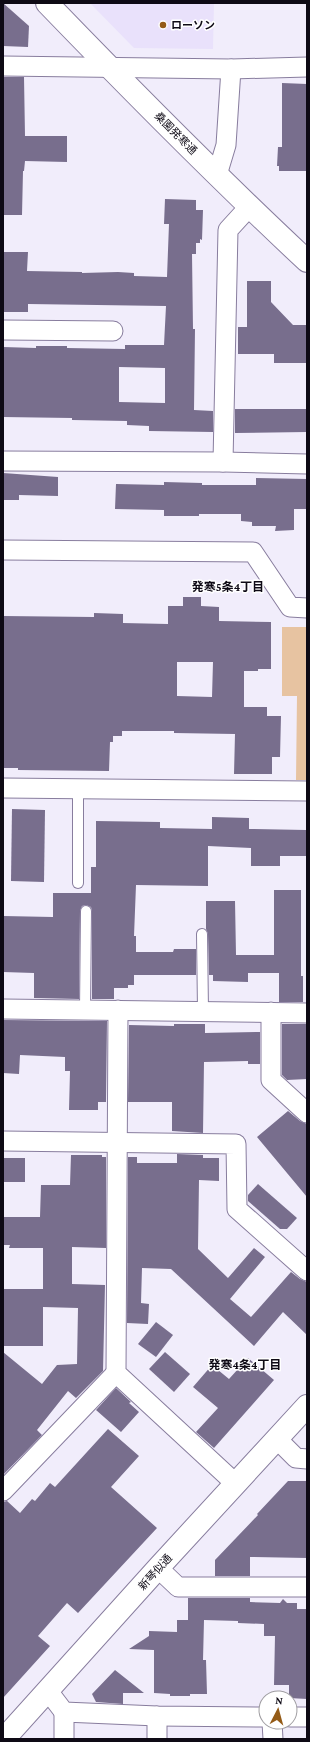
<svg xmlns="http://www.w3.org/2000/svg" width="310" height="1742" font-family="'Crimson Pro','Noto Sans JP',serif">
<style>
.built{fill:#e9e1fb}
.green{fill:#e7c3a1}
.building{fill:#786e8d;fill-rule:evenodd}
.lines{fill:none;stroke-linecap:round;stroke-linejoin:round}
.lane-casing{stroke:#887d9e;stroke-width:12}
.street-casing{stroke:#887d9e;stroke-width:21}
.secondary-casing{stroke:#887d9e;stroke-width:24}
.lane{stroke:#fff;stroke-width:10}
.street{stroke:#fff;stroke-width:19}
.secondary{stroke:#fff;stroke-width:22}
.poi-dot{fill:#945b17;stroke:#fff;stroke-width:1.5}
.labels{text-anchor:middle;stroke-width:3;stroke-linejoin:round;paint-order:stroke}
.poi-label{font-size:11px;font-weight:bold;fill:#0e0a15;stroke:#fff;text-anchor:start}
.street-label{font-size:11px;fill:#0e0a15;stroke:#fff}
.neighbourhood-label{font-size:12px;font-weight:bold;fill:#0e0a15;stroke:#fff}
</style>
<rect width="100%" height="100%" fill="#f1edfb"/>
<path class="built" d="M 90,3 L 214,3 L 213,49 L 134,48 Z"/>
<path class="green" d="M 282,627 L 307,627 L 307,780 L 296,780 L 297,696 L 282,696 Z"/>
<g class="building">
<path d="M 3,3 L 29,26 L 28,47 L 3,46 Z"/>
<path d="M 3,77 L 24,77 L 25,136 L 67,136 L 67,162 L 25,161 L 24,171 L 23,171 L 22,215 L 3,215 Z"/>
<path d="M 282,83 L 307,84 L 307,171 L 279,171 L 279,166 L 277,166 L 278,147 L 282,147 Z"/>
<path d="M 165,199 L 196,200 L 196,210 L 203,210 L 202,240 L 200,239 L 200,243 L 196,243 L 196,254 L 192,254 L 193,329 L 195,329 L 194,410 L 213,411 L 213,432 L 149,431 L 149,426 L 127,425 L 127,421 L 72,420 L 72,418 L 3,417 L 3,347 L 36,348 L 36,346 L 67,346 L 67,348 L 125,349 L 125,345 L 164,345 L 166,306 L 28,304 L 28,312 L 3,312 L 3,252 L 28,252 L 27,271 L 82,272 L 82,273 L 118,272 L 134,273 L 134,276 L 167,277 L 169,224 L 164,224 ZM 119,367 L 165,368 L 165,403 L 119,402 Z"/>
<path d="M 247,281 L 271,281 L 271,302 L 293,325 L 307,325 L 307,363 L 274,363 L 274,354 L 238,354 L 238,327 L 247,327 Z"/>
<path d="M 235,409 L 307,409 L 307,432 L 235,433 Z"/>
<path d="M 3,473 L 58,477 L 58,496 L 19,495 L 19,500 L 3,500 Z"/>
<path d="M 256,478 L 307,479 L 307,509 L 294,509 L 294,530 L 275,531 L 276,526 L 252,526 L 252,522 L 241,521 L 241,514 L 199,514 L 199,516 L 164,516 L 164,510 L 115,509 L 116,484 L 164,485 L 164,482 L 202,483 L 202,485 L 256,485 Z"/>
<path d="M 183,597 L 201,597 L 201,606 L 219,607 L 219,621 L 271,622 L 271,669 L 258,669 L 258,671 L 244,671 L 244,707 L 267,707 L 267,716 L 281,716 L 280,757 L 272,757 L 272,774 L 234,774 L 235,734 L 174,733 L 174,731 L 122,731 L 122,736 L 113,736 L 113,742 L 110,742 L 109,771 L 18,770 L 18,768 L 4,768 L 3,616 L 94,617 L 94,613 L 123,614 L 123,623 L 168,624 L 168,606 L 183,606 ZM 177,662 L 213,662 L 212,697 L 177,696 Z"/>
<path d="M 12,809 L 45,810 L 44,882 L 11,881 Z"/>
<path d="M 212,817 L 249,818 L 249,829 L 306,830 L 306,856 L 280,856 L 280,866 L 251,866 L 251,848 L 208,846 L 208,886 L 136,885 L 134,936 L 136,936 L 136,952 L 173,952 L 174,949 L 196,949 L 196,975 L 134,975 L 134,985 L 128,985 L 128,988 L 114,988 L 114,999 L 92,999 L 92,911 L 91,907 L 86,905 L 82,906 L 80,911 L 79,999 L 34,998 L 34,973 L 3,972 L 3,916 L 53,917 L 53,893 L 91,893 L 91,867 L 96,867 L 96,821 L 160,822 L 160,828 L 212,829 Z"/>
<path d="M 274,890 L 301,890 L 301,976 L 303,976 L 303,1002 L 279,1002 L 279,973 L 248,973 L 248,982 L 213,981 L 213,975 L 209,975 L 208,934 L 206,929 L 206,901 L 235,901 L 236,955 L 274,955 Z"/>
<path d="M 3,1020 L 107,1021 L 106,1102 L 98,1102 L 98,1110 L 69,1110 L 70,1071 L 65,1071 L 65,1057 L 20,1055 L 19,1074 L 3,1073 Z"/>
<path d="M 174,1024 L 205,1024 L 205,1033 L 260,1032 L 260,1064 L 248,1064 L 248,1061 L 204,1062 L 203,1133 L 172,1131 L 172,1102 L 128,1102 L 129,1025 L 174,1026 Z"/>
<path d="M 282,1024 L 307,1024 L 307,1079 L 287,1080 L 282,1075 Z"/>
<path d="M 288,1111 L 300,1121 L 307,1124 L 307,1197 L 257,1137 Z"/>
<path d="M 177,1154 L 203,1155 L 203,1158 L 219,1158 L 219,1181 L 199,1180 L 198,1249 L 228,1278 L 254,1248 L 265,1257 L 230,1299 L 251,1317 L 291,1272 L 300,1279 L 307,1282 L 307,1335 L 283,1312 L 254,1346 L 171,1269 L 142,1268 L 141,1303 L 149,1304 L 148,1324 L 127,1323 L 128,1157 L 137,1157 L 137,1163 L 177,1163 Z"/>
<path d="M 71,1155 L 102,1155 L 102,1157 L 106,1157 L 106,1248 L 72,1247 L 72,1284 L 105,1285 L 103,1371 L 76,1398 L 68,1391 L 37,1430 L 42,1435 L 3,1475 L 3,1352 L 42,1384 L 57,1365 L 77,1364 L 78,1308 L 43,1307 L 43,1346 L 3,1346 L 3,1289 L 43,1289 L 43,1248 L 9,1248 L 10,1245 L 3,1245 L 3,1217 L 40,1217 L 41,1185 L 70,1185 Z"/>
<rect x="3" y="1158" width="22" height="24"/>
<path d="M 258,1184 L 297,1218 L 287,1229 L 280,1229 L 248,1201 L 248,1195 Z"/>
<path d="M 156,1322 L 173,1335 L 156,1357 L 138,1344 Z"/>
<path d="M 165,1352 L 190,1374 L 174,1392 L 149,1369 Z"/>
<path d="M 248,1358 L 274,1380 L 214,1448 L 196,1432 L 218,1408 L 193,1387 L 212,1365 L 229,1379 Z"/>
<path d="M 116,1388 L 131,1402 L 129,1403 L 139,1412 L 121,1432 L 96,1410 Z"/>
<path d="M 108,1429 L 139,1456 L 111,1487 L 157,1528 L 78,1613 L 67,1603 L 38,1636 L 50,1646 L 3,1698 L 3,1502 L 7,1501 L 20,1513 L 32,1499 L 35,1501 L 50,1483 L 55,1487 Z"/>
<path d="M 288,1481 L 307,1481 L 307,1558 L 250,1557 L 250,1576 L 215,1576 L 215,1560 L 258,1515 L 257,1514 Z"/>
<path d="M 188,1598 L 250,1598 L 250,1602 L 280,1603 L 283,1599 L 287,1603 L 297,1603 L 297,1609 L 307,1609 L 307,1699 L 289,1698 L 289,1685 L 274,1685 L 275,1636 L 264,1636 L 264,1624 L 238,1623 L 238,1621 L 204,1620 L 203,1660 L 206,1660 L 207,1694 L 190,1694 L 190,1696 L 170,1696 L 170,1694 L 154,1693 L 154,1650 L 129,1649 L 149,1636 L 149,1631 L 177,1632 L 177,1620 L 188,1620 Z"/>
<path d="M 115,1670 L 144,1693 L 123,1693 L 123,1704 L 96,1702 L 92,1694 Z"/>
</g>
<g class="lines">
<g class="lane-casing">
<g id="lane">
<path d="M 78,789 L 78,883"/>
<path d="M 202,934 L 203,1011"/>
<path d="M 85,1010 L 86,911"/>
</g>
</g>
<g class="street-casing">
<g id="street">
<path d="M 3,66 L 231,69 L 307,67"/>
<path d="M 217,175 L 226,145 L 231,69"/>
<path d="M 3,330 L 113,331"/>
<path d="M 3,461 L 223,462 L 307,464"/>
<path d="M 223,462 L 228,230 L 249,207"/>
<path d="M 3,550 L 253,552 L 290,607 L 307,608"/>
<path d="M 3,788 L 307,791"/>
<path d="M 3,1009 L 307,1013"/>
<path d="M 118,1010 L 116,1373 L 236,1484"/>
<path d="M 271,1012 L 271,1080 L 307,1113"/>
<path d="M 3,1141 L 236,1144 L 237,1209 L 307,1271"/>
<path d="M 277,1439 L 296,1458 L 307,1459"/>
<path d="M 3,1491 L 116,1373"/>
<path d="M 158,1568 L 178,1587 L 307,1587"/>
<path d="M 48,1691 L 64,1712 L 157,1716 L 266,1717"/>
<path d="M 290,1717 L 307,1717"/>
<path d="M 272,1722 L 273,1739"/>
<path d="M 64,1739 L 64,1712"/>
<path d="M 157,1739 L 157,1716"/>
</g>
</g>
<g class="secondary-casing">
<g id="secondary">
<path d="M 47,3 C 132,91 218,178 307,261"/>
<path d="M 4,1739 L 158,1568 L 307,1406"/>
</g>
</g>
<use href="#lane" class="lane"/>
<use href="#street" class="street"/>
<use href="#secondary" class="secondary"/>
</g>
<circle class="poi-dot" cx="163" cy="25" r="4"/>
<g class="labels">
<g class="poi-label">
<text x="171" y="29">ローソン</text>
</g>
<g class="street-label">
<text transform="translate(176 133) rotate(45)" y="4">桑園発寒通</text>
<text transform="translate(155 1572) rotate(-48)" y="4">新琴似通</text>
</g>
<g class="neighbourhood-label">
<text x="228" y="591">発寒5条4丁目</text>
<text x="245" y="1369">発寒4条4丁目</text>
</g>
</g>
<rect width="310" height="1742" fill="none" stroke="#0e0a15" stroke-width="8"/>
<g transform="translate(278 1710) rotate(6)"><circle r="19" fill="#ffffff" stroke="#9f9da1"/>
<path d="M0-3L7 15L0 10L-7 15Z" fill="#945b17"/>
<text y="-6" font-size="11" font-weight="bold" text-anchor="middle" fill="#0e0a15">N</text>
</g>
</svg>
